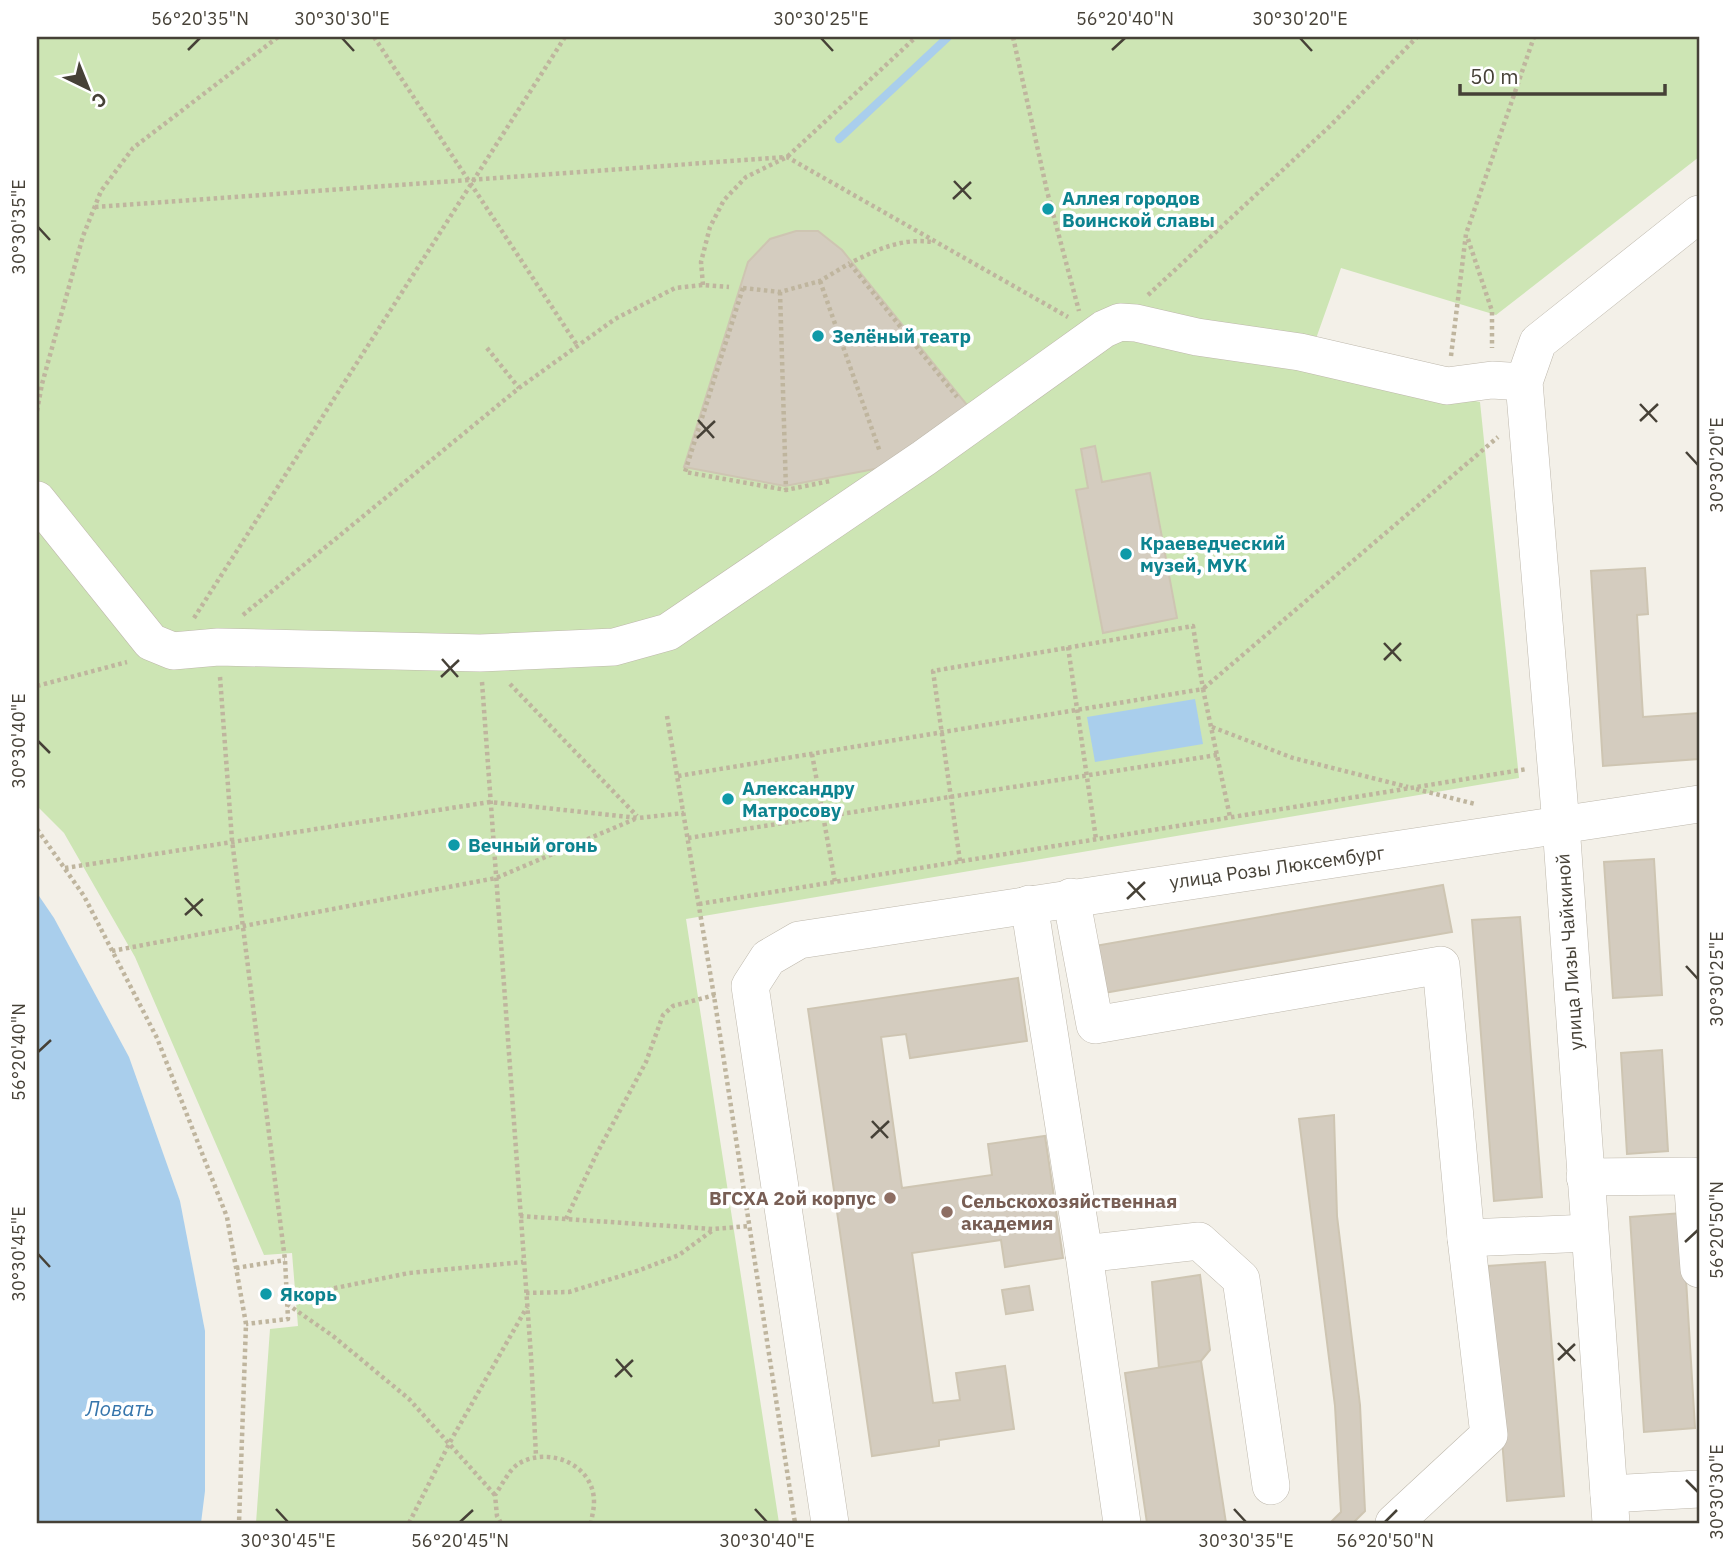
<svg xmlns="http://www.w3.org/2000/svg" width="1736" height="1560" font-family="'IBM Plex Sans',sans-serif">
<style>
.green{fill:#cde5b4}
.water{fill:#a9ceec}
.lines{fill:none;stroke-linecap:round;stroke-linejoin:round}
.stream{stroke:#a9ceec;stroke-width:8}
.building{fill:#d4ccbf;stroke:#cec5b2;stroke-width:2}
.minor-casing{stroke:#beb8ac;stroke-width:38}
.path{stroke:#bfb59e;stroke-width:4.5;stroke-dasharray:3.5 3.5;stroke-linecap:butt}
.minor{stroke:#fff;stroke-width:37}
.ticks{fill:none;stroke:#464137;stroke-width:2.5}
.culture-dot{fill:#0f9aa8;stroke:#fff;stroke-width:2.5}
.education-dot{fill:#8d6e63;stroke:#fff;stroke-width:2.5}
.labels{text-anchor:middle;stroke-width:7;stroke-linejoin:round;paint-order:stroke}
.culture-label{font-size:19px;font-weight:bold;fill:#0d838f;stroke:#fff;text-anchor:start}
.street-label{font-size:19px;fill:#464137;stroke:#fff}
.education-label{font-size:19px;font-weight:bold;fill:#785e54;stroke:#fff;text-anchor:end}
.water-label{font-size:21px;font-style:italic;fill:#3776ac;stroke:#fff}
.neatline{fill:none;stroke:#464137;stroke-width:2.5}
.ticks-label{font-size:18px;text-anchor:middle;fill:#464137}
</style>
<rect width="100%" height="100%" fill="#f3f0e8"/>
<path class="green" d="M 37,37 L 1699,37 L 1699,157 L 1496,315 L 1341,268 L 1307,364 L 1480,402 L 1519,778 L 686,919 L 779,1523 L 256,1523 L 270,1329 L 298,1326 L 292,1253 L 264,1255 L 135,957 L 64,833 L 37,806 Z"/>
<g class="water">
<path d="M 1195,699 L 1203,744 L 1095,762 L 1087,717 Z"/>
<path d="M 37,893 L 54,918 L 129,1057 L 180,1201 L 205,1331 L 205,1491 L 201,1523 L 37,1523 Z"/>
</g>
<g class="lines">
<path class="stream" d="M 839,139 L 948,37"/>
</g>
<g class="building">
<path d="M 796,231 L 818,231 L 842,250 L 971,410 L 885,467 L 785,486 L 684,467 L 748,262 L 770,239 Z"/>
<path d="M 1095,446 L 1102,482 L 1150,473 L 1177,618 L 1103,633 L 1076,490 L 1088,488 L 1081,449 Z"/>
<path d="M 1645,568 L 1648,614 L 1637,615 L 1643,717 L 1699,713 L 1699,759 L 1603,766 L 1591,571 Z"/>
<path d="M 1654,859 L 1662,995 L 1613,998 L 1604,862 Z"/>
<path d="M 1443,885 L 1452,932 L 1098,994 L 1089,947 Z"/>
<path d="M 1520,917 L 1542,1197 L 1494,1201 L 1472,920 Z"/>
<path d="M 1018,978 L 1027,1041 L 910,1058 L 906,1034 L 881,1037 L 902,1188 L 992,1175 L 988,1144 L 1045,1136 L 1063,1258 L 1005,1267 L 1001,1240 L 912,1253 L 933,1403 L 960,1400 L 956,1373 L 1005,1366 L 1014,1429 L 939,1440 L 939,1446 L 872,1456 L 808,1009 Z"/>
<path d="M 1662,1050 L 1668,1151 L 1627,1154 L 1621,1053 Z"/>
<path d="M 1334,1115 L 1337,1216 L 1360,1405 L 1365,1511 L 1353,1523 L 1330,1523 L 1341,1512 L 1335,1406 L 1299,1119 Z"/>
<path d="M 1682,1213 L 1695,1428 L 1644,1432 L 1630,1217 Z"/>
<path d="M 1545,1262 L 1564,1496 L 1507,1501 L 1488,1266 Z"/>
<path d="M 1200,1275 L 1210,1350 L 1201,1361 L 1159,1368 L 1152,1282 Z"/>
<path d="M 1029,1286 L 1033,1310 L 1006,1314 L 1002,1290 Z"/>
<path d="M 1201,1361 L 1226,1523 L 1147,1523 L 1125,1373 Z"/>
</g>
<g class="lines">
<g class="minor-casing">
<g id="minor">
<path d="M 37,500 L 151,642 L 173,651 L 218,647 L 480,653 L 614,647 L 668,632 L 924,458 L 1104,329 L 1120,322 L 1136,323 L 1197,337 L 1300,352 L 1447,386 L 1492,380 L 1524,382"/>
<path d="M 1071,897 L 1095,1025 L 1441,965 L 1466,1238 L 1489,1435 L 1394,1523"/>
<path d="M 1029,904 L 1084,1254 L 1122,1523"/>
<path d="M 1585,1177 L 1692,1176 L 1699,1269"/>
<path d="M 1466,1238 L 1589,1233"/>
<path d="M 1084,1254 L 1199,1241 L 1241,1279 L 1271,1486"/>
<path d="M 1609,1494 L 1699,1489"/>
<path d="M 830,1523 L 750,986 L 768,958 L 799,940 L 1699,804"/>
<path d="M 1611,1523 L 1561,825 L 1524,382 L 1538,342 L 1699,214"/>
</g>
</g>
<g class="path">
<path d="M 374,37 L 577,345"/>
<path d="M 1013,37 L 1047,191 L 1079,311"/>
<path d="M 95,207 L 787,157 L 1068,317"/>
<path d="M 1468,239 L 1492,311 L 1492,348"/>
<path d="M 854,261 C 881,248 903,238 933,242"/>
<path d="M 850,264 L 957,397"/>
<path d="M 820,281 L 880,452"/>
<path d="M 703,285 L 701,262 L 710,227 L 724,200 L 746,177 L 787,157 L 916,37"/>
<path d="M 743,288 L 685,472 L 786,490 L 830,481"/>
<path d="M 743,288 L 780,292 L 820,281 L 850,263"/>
<path d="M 780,292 L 786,490"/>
<path d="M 1148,295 L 1330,126 L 1417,37"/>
<path d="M 487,348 L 519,388"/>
<path d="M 1451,356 L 1466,234 L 1534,37"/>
<path d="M 37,411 L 42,384 L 83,236 L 101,191 L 133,148 L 278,37"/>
<path d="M 243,615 L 519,388 L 615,319 L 675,288 L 703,285 L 729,287"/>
<path d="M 194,618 L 565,37"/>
<path d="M 1068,647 L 1096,839"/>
<path d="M 220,677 L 232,840 L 285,1260 L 288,1319 L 246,1324"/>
<path d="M 482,682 L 531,1356 L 536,1456"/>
<path d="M 510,684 L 637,816"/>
<path d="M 37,686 L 127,662"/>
<path d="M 1204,688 L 1498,437"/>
<path d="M 667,716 L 714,996 L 795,1523"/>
<path d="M 1212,727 L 1293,758 L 1408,787"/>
<path d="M 812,754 L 835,882"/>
<path d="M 678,776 L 1203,689 L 1230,817"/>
<path d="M 1416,789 L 1475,804"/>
<path d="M 37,829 L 84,896 L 157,1038 L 227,1217 L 246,1324 L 239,1523"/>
<path d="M 688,838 L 1217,755"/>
<path d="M 960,861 L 933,671 L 1193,626 L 1203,689"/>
<path d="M 65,868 L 490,802 L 638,818 L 684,813"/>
<path d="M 699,904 L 1527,769"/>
<path d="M 112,951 L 496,878 L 635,819"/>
<path d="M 520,1216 L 714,1229 L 749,1226"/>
<path d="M 566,1219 L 596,1155 L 646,1062 L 663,1015 L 673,1006 L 715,995"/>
<path d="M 236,1268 L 285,1260"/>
<path d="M 526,1293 L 569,1292 L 637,1271 L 679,1255 L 713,1230"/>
<path d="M 286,1298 L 409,1273 L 523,1262"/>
<path d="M 287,1304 L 333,1336 L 409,1399 L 495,1495"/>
<path d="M 409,1523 L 450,1442 L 527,1307"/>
<path d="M 501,1523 L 497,1516 L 495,1495 C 502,1485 509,1470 518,1464 C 547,1446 594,1463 594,1502 C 594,1509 592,1516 591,1523"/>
</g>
<use href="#minor" class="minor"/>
</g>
<path class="ticks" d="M 342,38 L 354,51M 821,38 L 833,51M 1300,38 L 1312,51M 188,50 L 200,38M 1112,50 L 1125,38M 954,181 L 971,199M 953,199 L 971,182M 38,227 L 50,240M 1640,404 L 1657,422M 698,420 L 714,438M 1640,421 L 1658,404M 697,438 L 715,421M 1686,452 L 1698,465M 1384,643 L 1401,661M 442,659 L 458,677M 1384,660 L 1401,643M 441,677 L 459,660M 38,741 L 50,753M 1128,882 L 1145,900M 185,898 L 202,916M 1127,899 L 1145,882M 185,915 L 203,899M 1686,966 L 1698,979M 38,1052 L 51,1040M 872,1121 L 888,1138M 871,1138 L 889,1121M 1685,1242 L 1698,1230M 38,1254 L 50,1267M 1558,1343 L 1575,1361M 616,1359 L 632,1377M 1558,1360 L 1575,1344M 615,1377 L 633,1360M 1686,1480 L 1698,1492M 276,1509 L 288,1522M 755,1509 L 767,1522M 1234,1509 L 1246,1522M 460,1522 L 473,1510M 1385,1522 L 1397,1510"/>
<g class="culture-dot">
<circle cx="1048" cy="209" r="7"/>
<circle cx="818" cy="336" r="7"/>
<circle cx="1126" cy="554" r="7"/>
<circle cx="728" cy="799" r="7"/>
<circle cx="454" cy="845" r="7"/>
<circle cx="266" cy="1294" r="7"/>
</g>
<g class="education-dot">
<circle cx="890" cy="1198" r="7"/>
<circle cx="947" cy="1212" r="7"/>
</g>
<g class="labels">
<g class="culture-label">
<text x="1062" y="205">Аллея городов<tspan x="1062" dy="22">Воинской славы</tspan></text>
<text x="832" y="343">Зелёный театр</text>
<text x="1140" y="550">Краеведческий<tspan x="1140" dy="22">музей, МУК</tspan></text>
<text x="742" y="795">Александру<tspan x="742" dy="22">Матросову</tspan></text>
<text x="468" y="852">Вечный огонь</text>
<text x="280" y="1301">Якорь</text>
</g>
<g class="street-label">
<text transform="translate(1277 867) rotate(-8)" y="7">улица Розы Люксембург</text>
<text transform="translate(1569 952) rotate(-94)" y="7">улица Лизы Чайкиной</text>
</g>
<g class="education-label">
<text x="876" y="1205">ВГСХА 2ой корпус</text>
<text x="961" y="1208" text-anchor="start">Сельскохозяйственная<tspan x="961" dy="22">академия</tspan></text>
</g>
<g class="water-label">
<text x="120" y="1416">Ловать</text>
</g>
</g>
<rect width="1736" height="1560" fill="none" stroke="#ffffff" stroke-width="77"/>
<g transform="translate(88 88) rotate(137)" stroke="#ffffff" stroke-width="5" paint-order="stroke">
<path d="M0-5L12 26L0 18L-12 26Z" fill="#464137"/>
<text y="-10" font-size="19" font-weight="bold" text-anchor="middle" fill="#464137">С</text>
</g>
<path d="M1460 84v10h205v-10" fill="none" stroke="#464137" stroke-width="3.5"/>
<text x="1470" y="84" font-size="21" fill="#464137" stroke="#ffffff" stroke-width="5" paint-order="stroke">50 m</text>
<rect x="38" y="38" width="1660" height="1484" class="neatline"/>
<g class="ticks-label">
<text x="200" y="25">56°20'35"N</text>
<text x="342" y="25">30°30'30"E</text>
<text x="821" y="25">30°30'25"E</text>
<text x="1125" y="25">56°20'40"N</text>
<text x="1300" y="25">30°30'20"E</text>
<text transform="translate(19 227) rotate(-90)" y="6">30°30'35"E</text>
<text transform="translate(1717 465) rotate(-90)" y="6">30°30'20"E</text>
<text transform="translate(19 741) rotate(-90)" y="6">30°30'40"E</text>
<text transform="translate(1717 979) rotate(-90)" y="6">30°30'25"E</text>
<text transform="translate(19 1052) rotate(-90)" y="6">56°20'40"N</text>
<text transform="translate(1717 1230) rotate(-90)" y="6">56°20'50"N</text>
<text transform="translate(19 1254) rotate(-90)" y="6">30°30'45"E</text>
<text transform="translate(1717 1492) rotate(-90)" y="6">30°30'30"E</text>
<text x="288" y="1547">30°30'45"E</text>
<text x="460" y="1547">56°20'45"N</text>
<text x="767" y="1547">30°30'40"E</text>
<text x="1246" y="1547">30°30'35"E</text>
<text x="1385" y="1547">56°20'50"N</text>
</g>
</svg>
